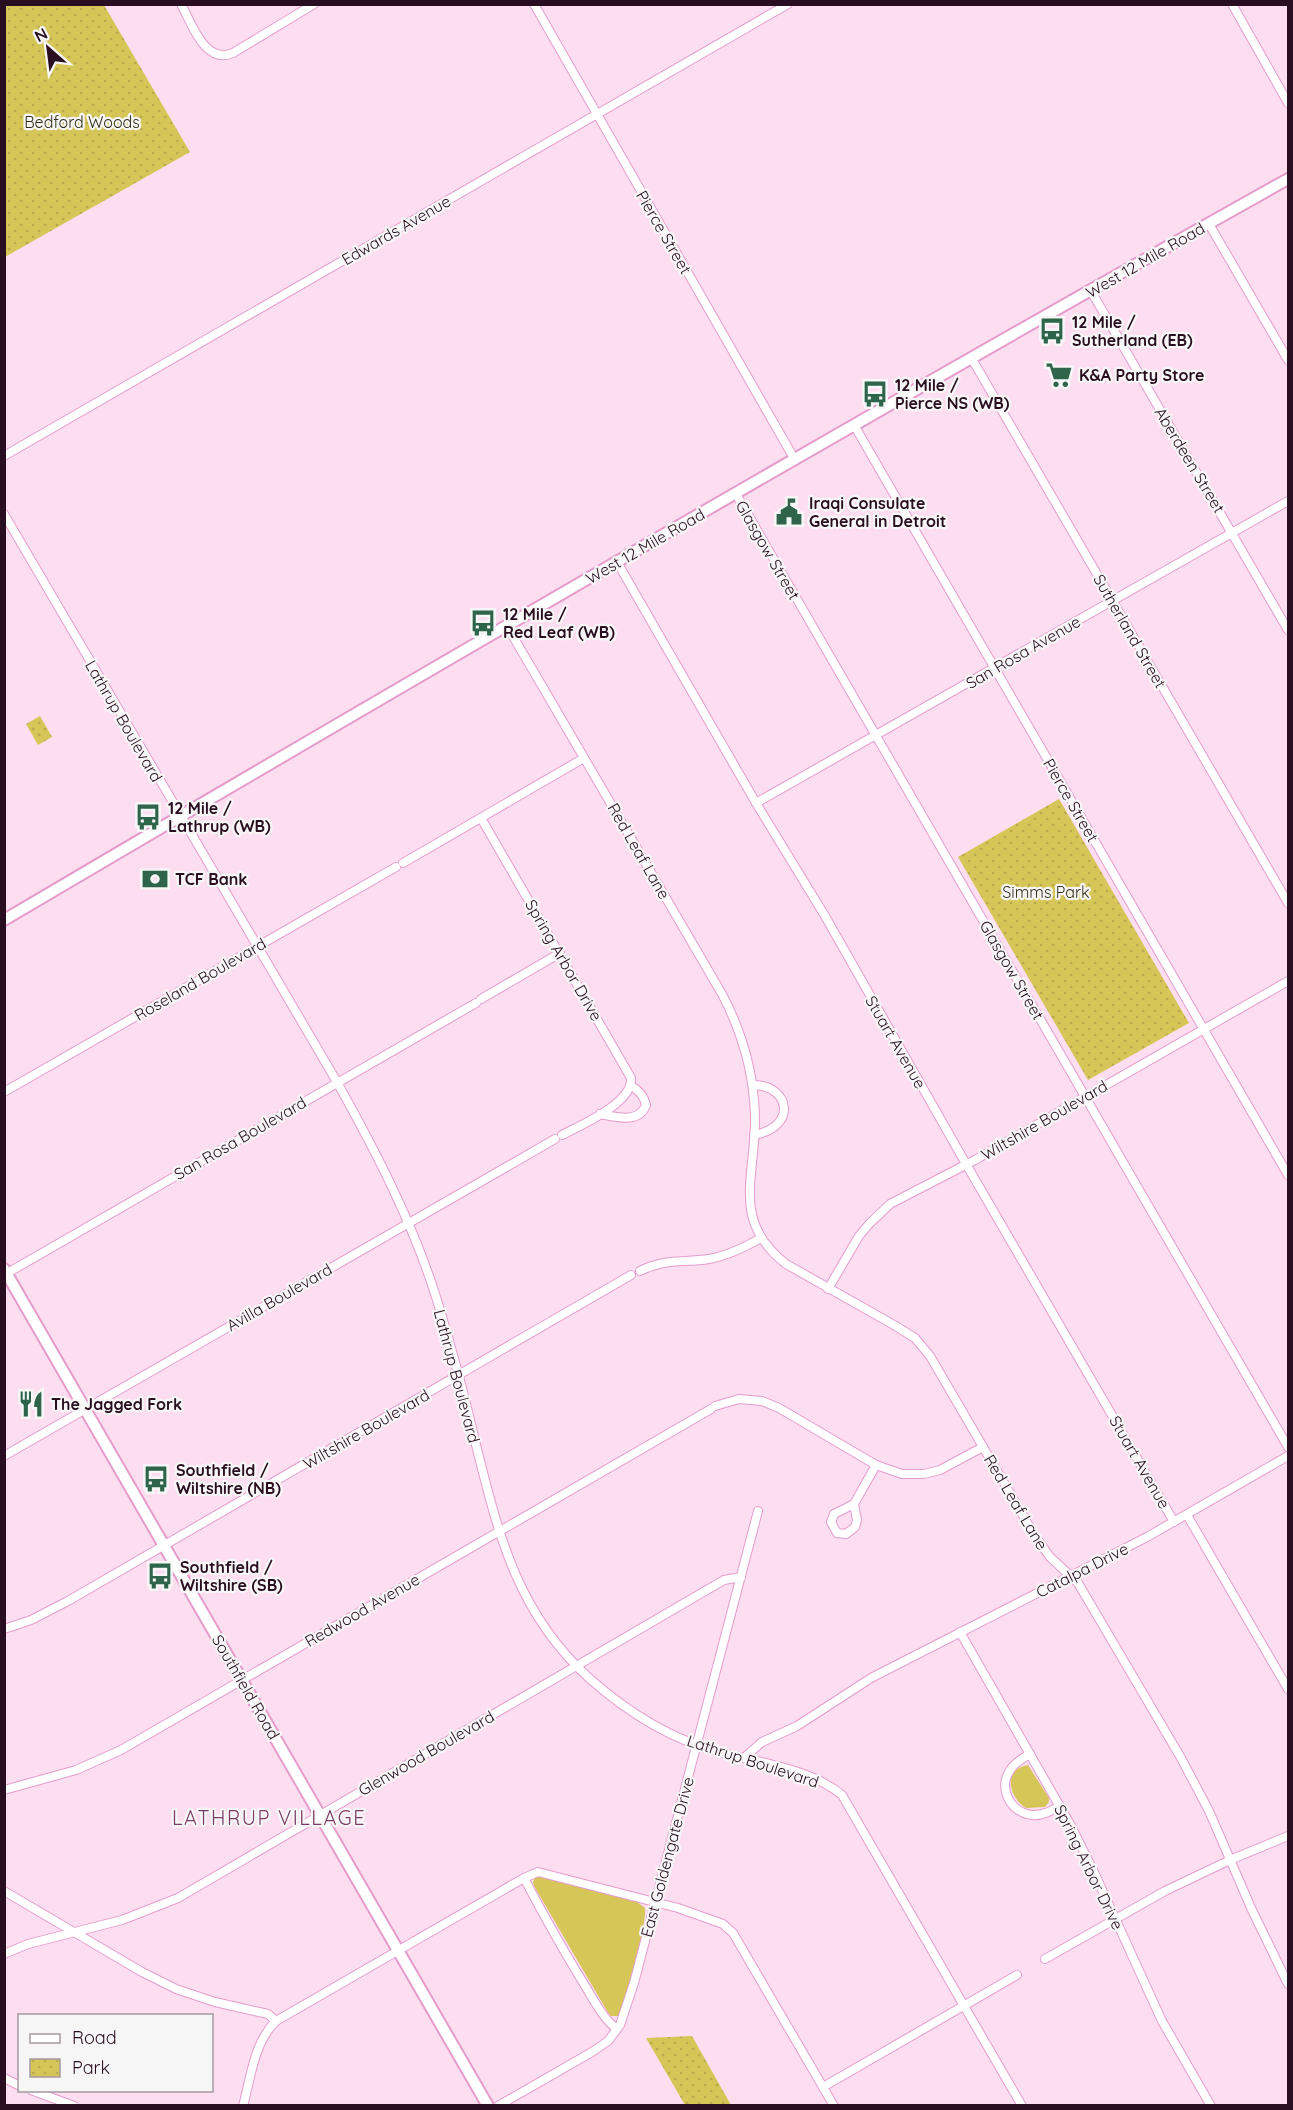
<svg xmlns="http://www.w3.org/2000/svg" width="1293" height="2110" font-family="Quicksand,sans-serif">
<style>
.green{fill:#d6c658}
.park{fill:url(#park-dots)}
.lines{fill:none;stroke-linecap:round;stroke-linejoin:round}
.street-casing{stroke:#e59ccb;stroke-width:10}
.secondary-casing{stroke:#e59ccb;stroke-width:14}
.street{stroke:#fff;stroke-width:8}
.secondary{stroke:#fff;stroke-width:10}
.labels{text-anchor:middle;stroke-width:4.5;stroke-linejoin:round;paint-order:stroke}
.park-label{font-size:16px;fill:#322f17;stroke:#f6f6f6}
.street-label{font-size:16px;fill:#280e20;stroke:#f6f6f6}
.poi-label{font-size:16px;font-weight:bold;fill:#280e20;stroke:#f6f6f6;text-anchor:start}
.quarter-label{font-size:20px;letter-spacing:1.5px;fill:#7b3b66;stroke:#f6f6f6}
</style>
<defs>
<pattern id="park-dots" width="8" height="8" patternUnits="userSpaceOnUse" patternTransform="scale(1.5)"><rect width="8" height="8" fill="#d6c658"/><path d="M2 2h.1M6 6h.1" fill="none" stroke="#b8a94c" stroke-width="1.8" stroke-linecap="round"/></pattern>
</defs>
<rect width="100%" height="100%" fill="#fddef1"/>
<g class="green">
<path d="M 1028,1765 L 1049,1798 L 1049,1802 L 1045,1807 L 1026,1808 C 1009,1798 1002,1769 1028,1765 Z"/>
<path d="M 535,1877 L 542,1877 L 637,1902 L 645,1908 C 647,1924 626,1998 618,2016 L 611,2016 L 607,2011 L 534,1886 L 533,1882 Z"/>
</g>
<g class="park">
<path d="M 5,4 L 104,5 L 190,152 L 5,257 Z"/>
<path d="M 40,716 L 52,737 L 38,745 L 26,724 Z"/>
<path d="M 1059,799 L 1189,1023 L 1088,1080 L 958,857 Z"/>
<path d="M 692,2036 L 731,2105 L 685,2105 L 646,2038 Z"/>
</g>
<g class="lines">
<g class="street-casing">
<g id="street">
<path d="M 181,4 C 192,24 205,65 233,53 L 314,4"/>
<path d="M 534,4 L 795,460"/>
<path d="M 1232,4 L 1288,103"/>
<path d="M 1209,224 L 1288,360"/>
<path d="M 1091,291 L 1288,630"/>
<path d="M 972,359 L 1288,903"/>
<path d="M 854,425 L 1288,1175"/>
<path d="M 4,456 L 788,4"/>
<path d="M 736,494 L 1288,1447"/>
<path d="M 4,514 L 337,1082 C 376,1152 413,1223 437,1300 C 451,1346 464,1393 475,1441 C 498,1532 516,1612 589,1678 C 626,1711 670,1739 719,1752 C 757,1762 811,1769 842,1795 L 1022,2106"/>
<path d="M 617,562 L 756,803 L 825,916 L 966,1164 L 1174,1522"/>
<path d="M 507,626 L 722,994 C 742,1032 754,1074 755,1117 C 756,1177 730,1220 786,1264 L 894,1325 L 915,1338 L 930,1356 L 1035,1536 L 1050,1557 L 1078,1583 L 1181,1758 L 1209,1811 L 1252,1910 L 1288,1984"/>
<path d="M 756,803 L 1288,501"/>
<path d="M 481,818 L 631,1078 C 633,1103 581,1125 562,1135"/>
<path d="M 403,863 L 584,758"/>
<path d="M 481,999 L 560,953"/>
<path d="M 753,1085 C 790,1085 798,1127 754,1135"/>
<path d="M 4,1092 L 396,867"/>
<path d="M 600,1114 C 616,1117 639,1124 646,1105 C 644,1096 639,1090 631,1086"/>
<path d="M 640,1271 C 666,1258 682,1263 709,1259 C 727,1256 745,1247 761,1238"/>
<path d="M 4,1275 L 476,1003"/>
<path d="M 828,1289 L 859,1236 L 870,1223 L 890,1204 L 975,1160 L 1288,981"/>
<path d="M 715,1406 L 739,1399 L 762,1401 L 779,1408 L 876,1465 L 902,1474 L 924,1474 L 940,1470 L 983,1447"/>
<path d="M 4,1456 L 555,1139"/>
<path d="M 854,1504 L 857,1520 L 855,1527 L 846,1534 L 837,1533 L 831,1522 L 834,1514 L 854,1504 L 876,1465"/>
<path d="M 1187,1515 L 1288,1689"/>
<path d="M 4,1629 L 31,1620 L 68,1601 L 631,1275"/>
<path d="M 960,1632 L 1071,1826 L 1093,1870 L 1162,2021 L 1211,2106"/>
<path d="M 871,1678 L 1147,1537 L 1288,1456"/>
<path d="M 1030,1754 C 1023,1758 1015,1762 1011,1769 C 997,1787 1010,1813 1032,1815 C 1042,1816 1051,1811 1060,1806"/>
<path d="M 745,1757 L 762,1742 L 797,1726 L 868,1680"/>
<path d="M 4,1790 L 76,1770 L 121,1750 L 711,1409"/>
<path d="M 524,1878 C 543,1914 563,1950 584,1984 C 594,2000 603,2019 617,2029"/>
<path d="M 4,1891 L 142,1972 L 176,1989 L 215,2002 L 268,2014 L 276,2021"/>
<path d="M 4,1954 L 28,1944 L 122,1920 L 178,1898 L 724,1580 L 741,1577"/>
<path d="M 1045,1959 L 1165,1891 L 1230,1860 L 1288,1836"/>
<path d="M 4,2078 L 20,2086"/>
<path d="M 823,2087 L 1017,1975"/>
<path d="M 31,2090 L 74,2106"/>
<path d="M 243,2106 C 251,2077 254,2042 276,2021 L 524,1878 L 538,1872 L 678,1908 L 723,1924 L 733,1933 L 834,2106"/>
<path d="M 498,2106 L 592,2052 L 608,2041 L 620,2025 L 634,1983 L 758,1511"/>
</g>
</g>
<g class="secondary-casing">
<g id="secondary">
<path d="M 4,920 C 430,669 857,420 1288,179"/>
<path d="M 4,1269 L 488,2106"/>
</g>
</g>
<use href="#street" class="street"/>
<use href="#secondary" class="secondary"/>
</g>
<defs>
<g id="bus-bare" transform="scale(2.07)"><path d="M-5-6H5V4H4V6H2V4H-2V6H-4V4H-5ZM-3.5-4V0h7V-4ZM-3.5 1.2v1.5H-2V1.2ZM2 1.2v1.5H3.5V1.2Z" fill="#2d644a" stroke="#f6f6f6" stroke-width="2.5" paint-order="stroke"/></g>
<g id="supermarket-bare" transform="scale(2.07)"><path d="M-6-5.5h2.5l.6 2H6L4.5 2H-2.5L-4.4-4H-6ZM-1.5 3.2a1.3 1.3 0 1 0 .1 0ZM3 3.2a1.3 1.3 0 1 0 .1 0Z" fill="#2d644a" stroke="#f6f6f6" stroke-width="2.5" paint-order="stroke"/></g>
<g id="civic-bare" transform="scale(2.07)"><path d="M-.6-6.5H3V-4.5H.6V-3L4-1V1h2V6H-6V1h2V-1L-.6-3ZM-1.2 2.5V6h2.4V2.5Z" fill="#2d644a" stroke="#f6f6f6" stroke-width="2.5" paint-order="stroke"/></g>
<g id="bank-bare" transform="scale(2.07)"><path d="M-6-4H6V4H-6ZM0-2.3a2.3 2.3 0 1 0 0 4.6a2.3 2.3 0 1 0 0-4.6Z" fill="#2d644a" stroke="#f6f6f6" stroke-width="2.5" paint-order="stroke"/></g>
<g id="restaurant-bare" transform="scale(2.07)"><path d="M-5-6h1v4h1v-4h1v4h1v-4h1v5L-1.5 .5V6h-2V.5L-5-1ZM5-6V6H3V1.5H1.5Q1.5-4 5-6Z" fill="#2d644a" stroke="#f6f6f6" stroke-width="2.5" paint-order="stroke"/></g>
</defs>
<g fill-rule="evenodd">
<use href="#bus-bare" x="1052" y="331"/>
<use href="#supermarket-bare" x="1059" y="375"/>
<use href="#bus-bare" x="875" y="394"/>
<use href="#civic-bare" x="789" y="512"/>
<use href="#bus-bare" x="483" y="623"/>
<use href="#bus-bare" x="148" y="817"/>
<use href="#bank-bare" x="155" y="879"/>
<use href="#restaurant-bare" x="31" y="1404"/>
<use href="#bus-bare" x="156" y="1479"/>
<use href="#bus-bare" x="160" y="1576"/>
</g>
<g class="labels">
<g class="park-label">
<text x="82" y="128">Bedford Woods</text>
<text x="1046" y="898">Simms Park</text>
</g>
<g class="street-label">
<text transform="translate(396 230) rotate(-30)" y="6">Edwards Avenue</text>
<text transform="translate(664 232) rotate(60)" y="6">Pierce Street</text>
<text transform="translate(1145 260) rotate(-30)" y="6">West 12 Mile Road</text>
<text transform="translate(1190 460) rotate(59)" y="6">Aberdeen Street</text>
<text transform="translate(645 546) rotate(-30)" y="6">West 12 Mile Road</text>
<text transform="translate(768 550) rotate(60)" y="6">Glasgow Street</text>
<text transform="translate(1130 631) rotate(60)" y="6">Sutherland Street</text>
<text transform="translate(1023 652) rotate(-30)" y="6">San Rosa Avenue</text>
<text transform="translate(124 721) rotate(60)" y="6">Lathrup Boulevard</text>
<text transform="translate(1071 800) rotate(60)" y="6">Pierce Street</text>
<text transform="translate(639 851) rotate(60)" y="6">Red Leaf Lane</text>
<text transform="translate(564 960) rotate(60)" y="6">Spring Arbor Drive</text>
<text transform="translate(1012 970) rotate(60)" y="6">Glasgow Street</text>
<text transform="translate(200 979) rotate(-30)" y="6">Roseland Boulevard</text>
<text transform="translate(896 1042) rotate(60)" y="6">Stuart Avenue</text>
<text transform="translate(1044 1120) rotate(-30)" y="6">Wiltshire Boulevard</text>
<text transform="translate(240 1138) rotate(-30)" y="6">San Rosa Boulevard</text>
<text transform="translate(279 1297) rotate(-30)" y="6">Avilla Boulevard</text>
<text transform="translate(457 1376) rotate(75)" y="6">Lathrup Boulevard</text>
<text transform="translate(366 1429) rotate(-30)" y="6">Wiltshire Boulevard</text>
<text transform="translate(1140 1462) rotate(60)" y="6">Stuart Avenue</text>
<text transform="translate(1016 1502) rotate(59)" y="6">Red Leaf Lane</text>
<text transform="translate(1082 1570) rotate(-27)" y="6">Catalpa Drive</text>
<text transform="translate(362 1610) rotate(-30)" y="6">Redwood Avenue</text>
<text transform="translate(246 1687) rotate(60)" y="6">Southfield Road</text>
<text transform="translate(426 1753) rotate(-30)" y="6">Glenwood Boulevard</text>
<text transform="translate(753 1761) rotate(18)" y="6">Lathrup Boulevard</text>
<text transform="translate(667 1857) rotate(-75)" y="6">East Goldengate Drive</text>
<text transform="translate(1089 1867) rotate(64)" y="6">Spring Arbor Drive</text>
</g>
<g class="poi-label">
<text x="1072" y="328">12 Mile /<tspan x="1072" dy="18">Sutherland (EB)</tspan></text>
<text x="1079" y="381">K&amp;A Party Store</text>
<text x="895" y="391">12 Mile /<tspan x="895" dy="18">Pierce NS (WB)</tspan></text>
<text x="809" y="509">Iraqi Consulate<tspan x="809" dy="18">General in Detroit</tspan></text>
<text x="503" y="620">12 Mile /<tspan x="503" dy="18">Red Leaf (WB)</tspan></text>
<text x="168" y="814">12 Mile /<tspan x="168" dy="18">Lathrup (WB)</tspan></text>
<text x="175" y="885">TCF Bank</text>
<text x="51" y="1410">The Jagged Fork</text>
<text x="176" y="1476">Southfield /<tspan x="176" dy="18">Wiltshire (NB)</tspan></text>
<text x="180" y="1573">Southfield /<tspan x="180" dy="18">Wiltshire (SB)</tspan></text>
</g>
<g class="quarter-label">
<text x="269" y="1825">LATHRUP VILLAGE</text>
</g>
</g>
<rect width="1293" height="2110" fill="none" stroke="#280e20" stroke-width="12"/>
<rect x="18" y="2014" width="195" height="78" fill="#f6f6f6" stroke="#a499a0" stroke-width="1.5"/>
<rect x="30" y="2034" width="30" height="9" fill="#ffffff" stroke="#a499a0" stroke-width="1.5"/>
<text x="72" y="2044" font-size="18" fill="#280e20">Road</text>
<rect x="30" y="2059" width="30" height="18" fill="url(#park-dots)" stroke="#a499a0" stroke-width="1.5"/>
<text x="72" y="2074" font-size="18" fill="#280e20">Park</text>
<g transform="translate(48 48) rotate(332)" stroke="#f6f6f6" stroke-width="4.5" paint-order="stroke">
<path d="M0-4.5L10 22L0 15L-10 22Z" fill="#280e20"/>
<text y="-9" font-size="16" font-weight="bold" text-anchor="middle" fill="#280e20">N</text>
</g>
</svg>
